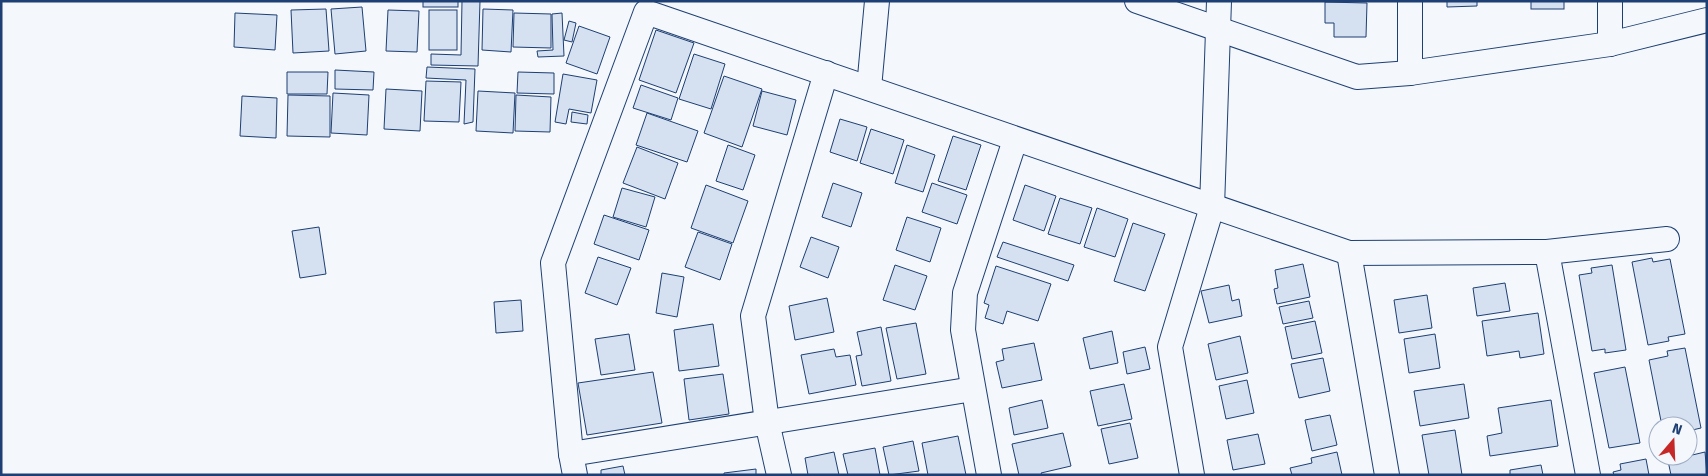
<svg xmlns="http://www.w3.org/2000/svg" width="1708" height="476" font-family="'Fira Sans',sans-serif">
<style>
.building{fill:#d5e0f0;stroke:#1d3f73}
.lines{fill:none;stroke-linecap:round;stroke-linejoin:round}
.minor-casing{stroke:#1d3f73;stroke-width:26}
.minor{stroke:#f4f7fb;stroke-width:24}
</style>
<rect width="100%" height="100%" fill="#f4f7fb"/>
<g class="building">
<rect x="423" y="1" width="35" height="6"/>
<path d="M 462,1 L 480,1 L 478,66 L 431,65 L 431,54 L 461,55 Z"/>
<path d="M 1447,1 L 1477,1 L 1477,6 L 1447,7 Z"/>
<rect x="1531" y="1" width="33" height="8"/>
<path d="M 1325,2 L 1367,3 L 1366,37 L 1334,37 L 1334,23 L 1325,23 Z"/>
<path d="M 362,7 L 366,51 L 335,54 L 331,9 Z"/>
<path d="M 326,9 L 329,51 L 293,53 L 291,10 Z"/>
<path d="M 483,9 L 513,10 L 511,52 L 482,50 Z"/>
<path d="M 388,10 L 419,11 L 417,52 L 386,51 Z"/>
<rect x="429" y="10" width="28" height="40"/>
<path d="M 235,13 L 277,15 L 275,50 L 234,47 Z"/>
<path d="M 514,13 L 551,14 L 551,48 L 513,47 Z"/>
<path d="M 562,13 L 564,56 L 538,57 L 537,51 L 553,50 L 552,14 Z"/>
<path d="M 569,21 L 576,23 L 572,42 L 564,40 Z"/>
<path d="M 579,26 L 610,37 L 597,74 L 566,63 Z"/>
<path d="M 656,30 L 694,43 L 676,93 L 639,80 Z"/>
<path d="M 694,54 L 725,64 L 711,109 L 679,99 Z"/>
<path d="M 427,67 L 475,69 L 473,122 L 464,124 L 466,80 L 426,78 Z"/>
<path d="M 335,70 L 374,72 L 373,90 L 335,89 Z"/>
<path d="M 287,72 L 328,72 L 327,94 L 287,94 Z"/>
<path d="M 518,72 L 554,73 L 554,94 L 517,93 Z"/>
<path d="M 563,74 L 597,80 L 591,113 L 569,109 L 566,124 L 555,122 Z"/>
<path d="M 724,76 L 762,89 L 742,147 L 704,133 Z"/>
<path d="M 426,81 L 461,82 L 459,122 L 424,121 Z"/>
<path d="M 641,85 L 678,98 L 671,120 L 633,108 Z"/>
<path d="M 386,89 L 422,91 L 420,131 L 384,129 Z"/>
<path d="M 478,91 L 515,93 L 513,133 L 476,131 Z"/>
<path d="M 762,91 L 796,100 L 787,135 L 753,126 Z"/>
<path d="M 333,93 L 369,95 L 367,135 L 331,133 Z"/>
<path d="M 288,95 L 330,96 L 330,137 L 287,136 Z"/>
<path d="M 516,95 L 551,97 L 550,132 L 515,131 Z"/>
<path d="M 242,96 L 277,98 L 276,138 L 240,136 Z"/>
<path d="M 572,112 L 588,115 L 587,124 L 571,122 Z"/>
<path d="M 647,113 L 698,131 L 687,162 L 636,145 Z"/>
<path d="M 840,119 L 867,127 L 857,161 L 830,152 Z"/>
<path d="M 871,129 L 904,140 L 893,174 L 860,163 Z"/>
<path d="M 953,136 L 981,145 L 966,190 L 938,181 Z"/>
<path d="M 728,145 L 755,155 L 743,190 L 716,181 Z"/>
<path d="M 907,145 L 935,155 L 923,192 L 895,183 Z"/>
<path d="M 637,147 L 678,163 L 665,199 L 623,183 Z"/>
<path d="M 833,183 L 862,193 L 851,227 L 822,217 Z"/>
<path d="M 932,183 L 967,195 L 957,224 L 922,212 Z"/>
<path d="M 706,185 L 748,201 L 733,243 L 691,228 Z"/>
<path d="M 1025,185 L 1056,196 L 1044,231 L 1013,220 Z"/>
<path d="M 622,188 L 655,197 L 646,227 L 613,217 Z"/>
<path d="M 1060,198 L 1092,208 L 1080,244 L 1048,234 Z"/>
<path d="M 1097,208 L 1128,219 L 1115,257 L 1084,247 Z"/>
<path d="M 604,215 L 649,230 L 639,260 L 594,244 Z"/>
<path d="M 907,217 L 941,228 L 930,262 L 896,250 Z"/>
<path d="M 1133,223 L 1165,234 L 1145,291 L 1114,281 Z"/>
<path d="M 319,227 L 326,274 L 300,278 L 292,231 Z"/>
<path d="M 698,232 L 732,244 L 720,280 L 685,267 Z"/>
<path d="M 811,237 L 839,247 L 828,278 L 800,267 Z"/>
<path d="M 1003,242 L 1074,265 L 1068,281 L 997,257 Z"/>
<path d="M 598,257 L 631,268 L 617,305 L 585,293 Z"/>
<path d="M 1652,258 L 1653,262 L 1670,259 L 1685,334 L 1668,337 L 1669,341 L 1648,345 L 1632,262 Z"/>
<path d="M 1303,264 L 1310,297 L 1277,304 L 1274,289 L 1278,288 L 1275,270 Z"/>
<path d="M 895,265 L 927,276 L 915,310 L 883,300 Z"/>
<path d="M 1612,265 L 1626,350 L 1605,353 L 1605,349 L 1592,351 L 1579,275 L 1592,273 L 1591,268 Z"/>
<path d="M 996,266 L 1051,284 L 1038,321 L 1007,311 L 1003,324 L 985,318 L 989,305 L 984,303 Z"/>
<path d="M 662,273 L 684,277 L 677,317 L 656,313 Z"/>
<path d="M 1505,283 L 1510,311 L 1477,316 L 1473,288 Z"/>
<path d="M 1229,285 L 1232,301 L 1239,299 L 1242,316 L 1209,323 L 1201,291 Z"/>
<path d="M 1427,295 L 1432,328 L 1399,333 L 1394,300 Z"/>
<path d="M 827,298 L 834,332 L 795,340 L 789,306 Z"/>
<path d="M 521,300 L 523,331 L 496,333 L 494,302 Z"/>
<path d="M 1309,301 L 1313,318 L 1283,324 L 1279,307 Z"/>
<path d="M 1538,313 L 1544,354 L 1520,358 L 1519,351 L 1487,356 L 1482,321 Z"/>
<path d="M 1315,321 L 1322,353 L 1292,359 L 1285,327 Z"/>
<path d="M 916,323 L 926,374 L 897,379 L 886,328 Z"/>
<path d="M 713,324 L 719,366 L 679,371 L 674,330 Z"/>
<path d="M 881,327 L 891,381 L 862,386 L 856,356 L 862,355 L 857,332 Z"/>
<path d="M 1112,331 L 1118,363 L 1090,369 L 1083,338 Z"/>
<path d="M 629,334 L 635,370 L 601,375 L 595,339 Z"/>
<path d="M 1435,334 L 1440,368 L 1409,373 L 1404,339 Z"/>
<path d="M 1240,336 L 1248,373 L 1216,380 L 1208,344 Z"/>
<path d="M 1034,343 L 1042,380 L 1002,388 L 996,362 L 1004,360 L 1002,349 Z"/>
<path d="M 1145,347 L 1150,369 L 1127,374 L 1123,352 Z"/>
<path d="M 1685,348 L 1701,428 L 1688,431 L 1688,426 L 1662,426 L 1649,360 L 1668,356 L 1667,351 Z"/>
<path d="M 834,349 L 836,357 L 850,355 L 856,385 L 809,394 L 801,355 Z"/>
<path d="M 1323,358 L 1330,391 L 1299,398 L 1291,364 Z"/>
<path d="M 1625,367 L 1640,443 L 1609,448 L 1594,373 Z"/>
<path d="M 653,372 L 662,423 L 587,435 L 578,383 Z"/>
<path d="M 723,374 L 729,414 L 689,420 L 684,379 Z"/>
<path d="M 1247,380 L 1254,413 L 1226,419 L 1219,386 Z"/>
<path d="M 1124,384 L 1132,419 L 1098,426 L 1090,391 Z"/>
<path d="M 1464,384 L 1469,418 L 1420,426 L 1414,391 Z"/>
<path d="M 1042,400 L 1048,428 L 1014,435 L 1009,408 Z"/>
<path d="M 1551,400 L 1558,446 L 1490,456 L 1487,436 L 1502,433 L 1498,408 Z"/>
<path d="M 1330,415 L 1337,445 L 1312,451 L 1305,420 Z"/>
<path d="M 1130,423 L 1138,458 L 1109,464 L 1101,429 Z"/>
<path d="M 1455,430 L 1462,475 L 1429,475 L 1422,435 Z"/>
<path d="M 1063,433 L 1071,466 L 1041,473 L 1042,475 L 1019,475 L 1012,444 Z"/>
<path d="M 1258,434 L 1265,464 L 1233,470 L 1227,440 Z"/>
<path d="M 958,436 L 966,475 L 928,475 L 922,443 Z"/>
<path d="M 913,441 L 919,471 L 889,475 L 883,447 Z"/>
<path d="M 875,448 L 880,475 L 848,475 L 843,454 Z"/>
<path d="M 834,452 L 839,475 L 808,475 L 805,458 Z"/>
<path d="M 1337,452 L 1342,475 L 1292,475 L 1290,468 L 1312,463 L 1311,458 Z"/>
<path d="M 1705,452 L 1707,475 L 1671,475 L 1667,456 L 1688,456 Z"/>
<path d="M 1646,459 L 1649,475 L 1614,475 L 1613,472 L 1621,470 L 1620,464 Z"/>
<path d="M 1541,465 L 1543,475 L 1510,475 L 1510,470 Z"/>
<path d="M 623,466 L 625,475 L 601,475 L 601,470 Z"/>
<path d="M 756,469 L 756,475 L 724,475 L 724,473 Z"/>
</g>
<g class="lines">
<g class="minor-casing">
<g id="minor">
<path d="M 1137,1 L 1357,77 L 1410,73 L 1610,44 L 1707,20"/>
<path d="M 1610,1 L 1610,44"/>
<path d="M 1410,73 L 1410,1"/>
<path d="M 869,88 L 877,1"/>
<path d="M 1547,252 L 1588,475"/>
<path d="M 1349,253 L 1387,475"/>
<path d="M 571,454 L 973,389"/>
<path d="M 575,475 L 571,454 L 553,263 L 646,12 L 1349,253 L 1547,252 L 1667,239"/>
<path d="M 779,475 L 767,422 L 753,316 L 826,73"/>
<path d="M 989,475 L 963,330 L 965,293 L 1015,140"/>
<path d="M 1192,475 L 1170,347 L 1212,207 L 1219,1"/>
</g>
</g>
<use href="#minor" class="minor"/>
</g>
<rect width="1708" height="476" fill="none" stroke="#1d3f73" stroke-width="5"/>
<g transform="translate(1673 441) rotate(19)"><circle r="24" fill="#f4f7fb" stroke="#9eadc5"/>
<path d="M0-4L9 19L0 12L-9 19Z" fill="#c62828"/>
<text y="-8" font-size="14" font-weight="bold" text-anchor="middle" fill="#1d3f73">N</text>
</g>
</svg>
